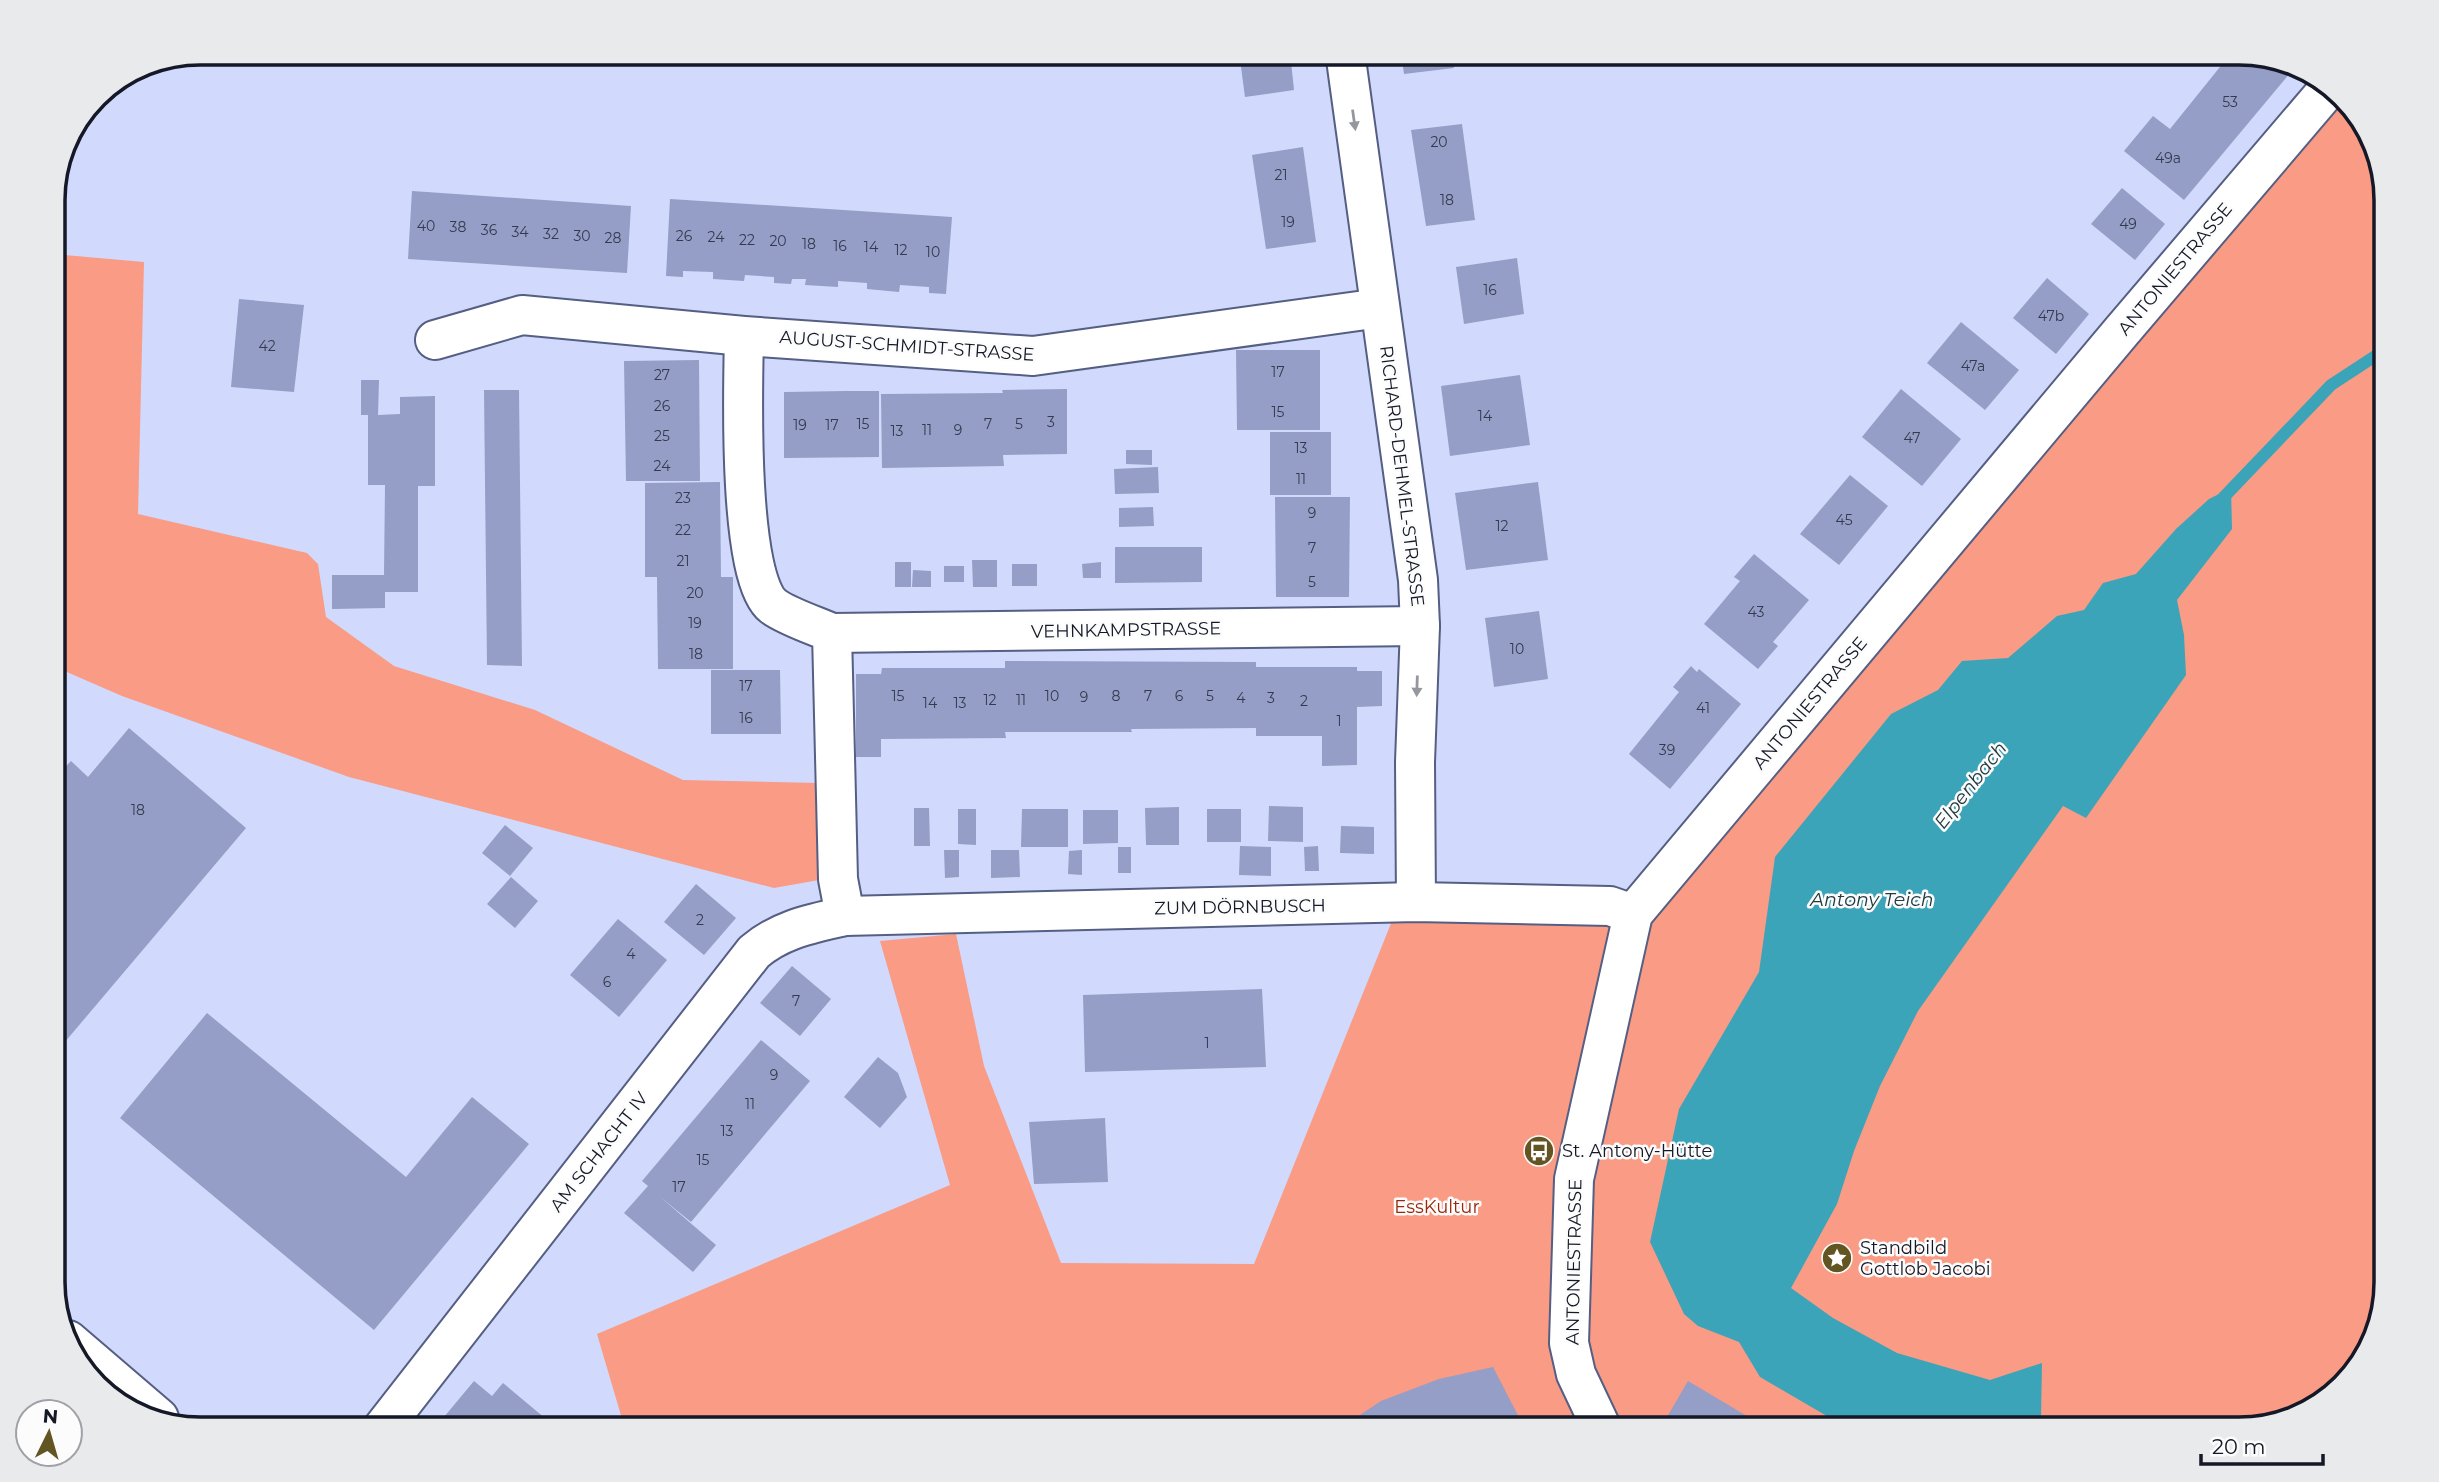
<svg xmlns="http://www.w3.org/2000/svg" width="2439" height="1482" font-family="Montserrat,sans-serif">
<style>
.green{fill:#f99b85}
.water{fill:#3ca4b9}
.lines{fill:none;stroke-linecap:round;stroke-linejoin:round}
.stream{stroke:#3ca4b9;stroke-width:12}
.building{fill:#949ec6}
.minor-casing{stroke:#555e83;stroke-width:42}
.minor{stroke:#fff;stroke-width:38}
.oneway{fill:#95979e}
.labels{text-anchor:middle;stroke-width:5;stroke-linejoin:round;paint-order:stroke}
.number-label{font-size:14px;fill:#343a4f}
.street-label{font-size:18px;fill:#141827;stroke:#fcfcfc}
.poi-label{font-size:18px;fill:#141827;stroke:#fcfcfc;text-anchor:start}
.park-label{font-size:18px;fill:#98280c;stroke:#fcfcfc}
.water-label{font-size:19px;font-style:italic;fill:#233a3f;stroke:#fcfcfc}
.rim{fill:none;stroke:#141827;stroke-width:3.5}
</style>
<rect width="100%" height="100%" fill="#d1dafc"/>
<g class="green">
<path d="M 2335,94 L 2367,126 L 2386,191 L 2386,1282 L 2367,1356 L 2313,1410 L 2239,1429 L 625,1429 L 597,1334 L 950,1185 L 880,941 L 956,934 L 984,1066 L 1061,1263 L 1254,1264 L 1394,916 L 1648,920 Z"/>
<path d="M 53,254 L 144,262 L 138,514 L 307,553 L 318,564 L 326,617 L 394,666 L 535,710 L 683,780 L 819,783 L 819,880 L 774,888 L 349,777 L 122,696 L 53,666 Z"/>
</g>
<path class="water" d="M 2231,488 L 2232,529 L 2177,600 L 2184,635 L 2186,675 L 2086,818 L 2063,806 L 1918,1011 L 1880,1086 L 1854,1151 L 1837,1204 L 1791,1288 L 1833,1318 L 1897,1353 L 1990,1380 L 2042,1363 L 2041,1416 L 1984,1429 L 1849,1429 L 1760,1377 L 1739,1342 L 1698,1326 L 1684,1314 L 1650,1242 L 1679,1109 L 1759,972 L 1775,857 L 1891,714 L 1938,690 L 1962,661 L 2008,658 L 2057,616 L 2084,610 L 2103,583 L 2136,574 L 2176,529 L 2209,499 Z"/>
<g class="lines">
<path class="stream" d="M 2222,499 L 2331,385 L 2386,349"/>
</g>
<g class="building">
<path d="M 1239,52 L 1290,52 L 1294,90 L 1245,97 Z"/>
<path d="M 1401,52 L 1452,52 L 1454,68 L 1404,74 Z"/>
<path d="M 2232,52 L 2295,67 L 2184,200 L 2124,151 L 2153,116 L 2170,129 Z"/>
<path d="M 1462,124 L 1475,220 L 1426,226 L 1411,130 Z"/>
<path d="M 1303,147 L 1316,242 L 1266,249 L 1252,155 Z"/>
<path d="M 2122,188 L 2165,224 L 2135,260 L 2091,224 Z"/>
<path d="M 412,191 L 631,206 L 627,273 L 408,259 Z"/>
<path d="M 670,199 L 952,217 L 946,294 L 929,293 L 929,287 L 900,285 L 899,292 L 867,289 L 867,283 L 853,282 L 838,281 L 838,287 L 805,285 L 806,279 L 792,279 L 791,284 L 774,283 L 774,277 L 760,276 L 745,275 L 744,281 L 713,279 L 713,272 L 683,271 L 683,277 L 666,276 Z"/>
<path d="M 1517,258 L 1524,314 L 1464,324 L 1456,267 Z"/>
<path d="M 2047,278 L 2089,314 L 2056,354 L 2013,318 Z"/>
<path d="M 239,299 L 304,305 L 294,392 L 231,387 Z"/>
<path d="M 1961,322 L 2019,370 L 1985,410 L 1927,363 Z"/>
<path d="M 1236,350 L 1320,350 L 1320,430 L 1237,430 Z"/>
<path d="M 699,360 L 700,481 L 626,481 L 624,361 Z"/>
<path d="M 1520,375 L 1530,445 L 1450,456 L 1441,386 Z"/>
<path d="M 361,380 L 379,380 L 378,415 L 400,414 L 400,397 L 435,396 L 435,486 L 418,486 L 418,592 L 385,592 L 385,608 L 332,609 L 332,575 L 384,575 L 385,485 L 368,485 L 368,415 L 361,415 Z"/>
<path d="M 1067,389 L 1067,454 L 1003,455 L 1004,466 L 882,468 L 881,394 L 1003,393 L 1002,390 Z"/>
<path d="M 1901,389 L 1961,439 L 1922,486 L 1862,437 Z"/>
<path d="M 484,390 L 519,390 L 522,666 L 487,665 Z"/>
<path d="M 847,391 L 879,391 L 879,457 L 784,458 L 784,392 Z"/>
<rect x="1270" y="432" width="61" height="63"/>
<path d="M 1126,450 L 1152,450 L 1152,465 L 1126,464 Z"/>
<path d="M 1158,467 L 1159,493 L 1115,494 L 1114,469 Z"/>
<path d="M 1850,475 L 1888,506 L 1839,565 L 1800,534 Z"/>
<path d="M 720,482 L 721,577 L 733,577 L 733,669 L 658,669 L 657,577 L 645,577 L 645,483 Z"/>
<path d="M 1538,482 L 1548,560 L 1466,570 L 1455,493 Z"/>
<path d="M 1275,497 L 1350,497 L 1349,597 L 1276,597 Z"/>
<path d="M 1153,507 L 1154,526 L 1119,527 L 1119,508 Z"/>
<path d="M 1115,547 L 1202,547 L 1202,582 L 1115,583 Z"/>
<path d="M 1754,554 L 1809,600 L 1773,642 L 1778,646 L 1758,669 L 1704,624 L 1740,581 L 1734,577 Z"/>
<path d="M 972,560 L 997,560 L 997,587 L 973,587 Z"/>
<rect x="895" y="562" width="16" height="25"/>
<path d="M 1101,562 L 1101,578 L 1083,578 L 1082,564 Z"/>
<rect x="1012" y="564" width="25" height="22"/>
<rect x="944" y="566" width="20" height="16"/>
<path d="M 913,570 L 931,571 L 931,587 L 912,587 Z"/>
<path d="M 1539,611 L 1548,679 L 1494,687 L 1485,618 Z"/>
<path d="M 1005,661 L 1256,662 L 1256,667 L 1357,667 L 1357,671 L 1382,671 L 1382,706 L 1357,707 L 1357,765 L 1322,766 L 1322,736 L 1256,736 L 1256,728 L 1131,729 L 1132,732 L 1005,732 L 1006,738 L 881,739 L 881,757 L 856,757 L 856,674 L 881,674 L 882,668 L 1005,668 Z"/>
<path d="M 1691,666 L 1697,672 L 1699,669 L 1741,704 L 1670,789 L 1629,754 L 1679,692 L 1673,687 Z"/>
<path d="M 711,670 L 780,670 L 781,734 L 711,734 Z"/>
<path d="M 129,728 L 246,828 L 53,1056 L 53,871 L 60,862 L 53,856 L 53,780 L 71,761 L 88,777 Z"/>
<path d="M 1269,806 L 1303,807 L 1303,842 L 1268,841 Z"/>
<path d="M 1179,807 L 1179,845 L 1146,845 L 1145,808 Z"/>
<path d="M 914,808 L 929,808 L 930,846 L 914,846 Z"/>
<path d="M 958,809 L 976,809 L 976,845 L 958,844 Z"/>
<path d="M 1022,809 L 1068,809 L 1068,847 L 1021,847 Z"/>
<rect x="1207" y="809" width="34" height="33"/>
<path d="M 1083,810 L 1118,810 L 1118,843 L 1083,844 Z"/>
<path d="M 505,825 L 533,848 L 510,876 L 482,853 Z"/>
<path d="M 1341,826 L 1374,827 L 1374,854 L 1340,853 Z"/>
<path d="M 1240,846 L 1271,847 L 1271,876 L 1239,875 Z"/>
<path d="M 1318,846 L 1319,871 L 1305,871 L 1304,847 Z"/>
<rect x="1118" y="847" width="13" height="26"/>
<path d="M 944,850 L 959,850 L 959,877 L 945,878 Z"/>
<path d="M 991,850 L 1019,850 L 1020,877 L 991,878 Z"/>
<path d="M 1082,850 L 1082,875 L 1068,874 L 1069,851 Z"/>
<path d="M 511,877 L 538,901 L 515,928 L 487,904 Z"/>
<path d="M 696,884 L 736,918 L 704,955 L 664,922 Z"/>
<path d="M 618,919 L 667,960 L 619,1017 L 570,975 Z"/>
<path d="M 792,966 L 831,999 L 800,1036 L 760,1003 Z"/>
<path d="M 1262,989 L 1266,1067 L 1085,1072 L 1083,995 Z"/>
<path d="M 207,1013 L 406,1177 L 472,1097 L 529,1144 L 374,1330 L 120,1118 Z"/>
<path d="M 761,1040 L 810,1081 L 691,1222 L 659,1196 L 716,1245 L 693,1272 L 624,1213 L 648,1186 L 642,1181 Z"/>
<path d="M 878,1057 L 898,1073 L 907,1097 L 880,1128 L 844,1097 Z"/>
<path d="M 1105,1118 L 1108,1182 L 1034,1184 L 1029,1122 Z"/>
<path d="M 1493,1367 L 1525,1429 L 1339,1429 L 1381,1401 L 1439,1379 Z"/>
<path d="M 474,1381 L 492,1396 L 503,1383 L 546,1419 L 536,1429 L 531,1429 L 523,1423 L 517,1429 L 434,1429 Z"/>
<path d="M 1688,1381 L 1762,1425 L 1760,1429 L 1660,1429 Z"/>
</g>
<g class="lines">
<g class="minor-casing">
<g id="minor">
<path d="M 1345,52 L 1418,580 L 1420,626 L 1415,762 L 1416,902"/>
<path d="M 744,336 C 743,383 737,578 773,606 C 786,616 816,626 832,633 L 838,879 L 845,916"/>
<path d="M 435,340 L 522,315 L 744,336 L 1033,356 L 1380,308"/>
<path d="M 832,633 L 1420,626"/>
<path d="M 68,1340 L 159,1418"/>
<path d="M 382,1429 L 754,952 C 781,929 811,924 845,916 L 1416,902 L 1610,906 L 1633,914"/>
<path d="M 1602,1429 L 1576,1374 L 1569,1343 L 1574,1179 L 1633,914 L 2121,332 L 2329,88"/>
</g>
</g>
<use href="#minor" class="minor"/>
</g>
<defs><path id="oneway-solid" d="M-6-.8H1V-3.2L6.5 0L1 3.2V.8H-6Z" transform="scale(1.75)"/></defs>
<g class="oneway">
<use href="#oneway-solid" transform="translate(1354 120) rotate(82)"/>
<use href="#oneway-solid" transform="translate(1417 686) rotate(92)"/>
</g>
<defs>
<g id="bus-disc" transform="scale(1.575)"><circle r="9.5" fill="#635522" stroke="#fcfcfc"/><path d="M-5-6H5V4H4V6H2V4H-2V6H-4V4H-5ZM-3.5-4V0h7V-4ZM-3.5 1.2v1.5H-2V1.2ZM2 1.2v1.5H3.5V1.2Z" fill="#fff"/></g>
<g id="sight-disc" transform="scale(1.575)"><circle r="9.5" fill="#635522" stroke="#fcfcfc"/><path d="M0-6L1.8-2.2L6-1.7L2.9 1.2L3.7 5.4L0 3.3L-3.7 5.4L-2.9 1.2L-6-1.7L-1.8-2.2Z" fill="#fff"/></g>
</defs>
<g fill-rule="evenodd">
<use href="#bus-disc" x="1539" y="1151"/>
<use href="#sight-disc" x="1837" y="1258"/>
</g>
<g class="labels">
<g class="number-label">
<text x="2230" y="107">53</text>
<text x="1439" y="147">20</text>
<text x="2168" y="163">49a</text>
<text x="1281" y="180">21</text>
<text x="1447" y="205">18</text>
<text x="1288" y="227">19</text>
<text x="2128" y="229">49</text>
<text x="426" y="231">40</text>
<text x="458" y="232">38</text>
<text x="489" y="235">36</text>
<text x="520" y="237">34</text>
<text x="551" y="239">32</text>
<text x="582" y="241">30</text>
<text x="684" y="241">26</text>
<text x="716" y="242">24</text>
<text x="613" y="243">28</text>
<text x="747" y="245">22</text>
<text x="778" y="246">20</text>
<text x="809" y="249">18</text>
<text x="840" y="251">16</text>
<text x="871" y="252">14</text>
<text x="901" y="255">12</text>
<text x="933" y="257">10</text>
<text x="1490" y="295">16</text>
<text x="2051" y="321">47b</text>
<text x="267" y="351">42</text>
<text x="1973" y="371">47a</text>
<text x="1278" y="377">17</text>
<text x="662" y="380">27</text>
<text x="662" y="411">26</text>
<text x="1278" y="417">15</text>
<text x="1485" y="421">14</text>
<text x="1051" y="427">3</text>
<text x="863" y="429">15</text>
<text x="988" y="429">7</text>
<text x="1019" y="429">5</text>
<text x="800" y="430">19</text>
<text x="832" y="430">17</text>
<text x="927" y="435">11</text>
<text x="958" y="435">9</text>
<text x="897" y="436">13</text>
<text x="662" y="441">25</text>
<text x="1912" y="443">47</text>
<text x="1301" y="453">13</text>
<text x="662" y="471">24</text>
<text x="1301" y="484">11</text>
<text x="683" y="503">23</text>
<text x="1312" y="518">9</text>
<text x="1844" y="525">45</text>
<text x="1502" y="531">12</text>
<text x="683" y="535">22</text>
<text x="1312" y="553">7</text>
<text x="683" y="566">21</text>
<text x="1312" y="587">5</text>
<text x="695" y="598">20</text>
<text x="1756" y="617">43</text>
<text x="695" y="628">19</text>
<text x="1517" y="654">10</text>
<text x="696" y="659">18</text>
<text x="746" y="691">17</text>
<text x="898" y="701">15</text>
<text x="1052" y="701">10</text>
<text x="1116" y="701">8</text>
<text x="1148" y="701">7</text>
<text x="1179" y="701">6</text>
<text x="1210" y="701">5</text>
<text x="1084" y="702">9</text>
<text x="1241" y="703">4</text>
<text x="1271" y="703">3</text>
<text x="990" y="705">12</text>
<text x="1021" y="705">11</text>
<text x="1304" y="706">2</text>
<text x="930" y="708">14</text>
<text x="960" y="708">13</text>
<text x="1703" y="713">41</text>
<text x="746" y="723">16</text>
<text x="1339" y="726">1</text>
<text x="1667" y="755">39</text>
<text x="138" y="815">18</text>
<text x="700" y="925">2</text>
<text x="631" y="959">4</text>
<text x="607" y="987">6</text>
<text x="796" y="1006">7</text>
<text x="1207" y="1048">1</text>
<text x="774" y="1080">9</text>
<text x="750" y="1109">11</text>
<text x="727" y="1136">13</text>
<text x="703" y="1165">15</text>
<text x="679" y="1192">17</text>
</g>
<g class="street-label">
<text transform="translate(2175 269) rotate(-50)" y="6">ANTONIESTRASSE</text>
<text transform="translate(907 346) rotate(4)" y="6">AUGUST-SCHMIDT-STRASSE</text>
<text transform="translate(1402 476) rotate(83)" y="6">RICHARD-DEHMEL-STRASSE</text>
<text transform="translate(1126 630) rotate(-1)" y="6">VEHNKAMPSTRASSE</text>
<text transform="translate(1810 703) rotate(-50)" y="6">ANTONIESTRASSE</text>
<text transform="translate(1240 907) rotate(-1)" y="6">ZUM DÖRNBUSCH</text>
<text transform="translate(599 1152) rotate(-52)" y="6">AM SCHACHT IV</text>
<text transform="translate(1574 1262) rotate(-89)" y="6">ANTONIESTRASSE</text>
</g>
<g class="poi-label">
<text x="1562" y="1157">St. Antony-Hütte</text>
<text x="1860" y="1254">Standbild<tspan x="1860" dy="21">Gottlob Jacobi</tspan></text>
</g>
<g class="park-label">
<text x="1437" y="1213">EssKultur</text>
</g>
<g class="water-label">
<text transform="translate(1970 785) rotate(-52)" y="7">Elpenbach</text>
<text x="1872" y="906">Antony Teich</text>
</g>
</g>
<path d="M0 0H2439V1482H0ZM200 65H2239A135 135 0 0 1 2374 200V1282A135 135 0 0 1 2239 1417H200A135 135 0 0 1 65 1282V200A135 135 0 0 1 200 65Z" fill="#e9eaeb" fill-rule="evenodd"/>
<path class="rim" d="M200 65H2239A135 135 0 0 1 2374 200V1282A135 135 0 0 1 2239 1417H200A135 135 0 0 1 65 1282V200A135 135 0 0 1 200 65Z"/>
<g transform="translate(49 1433) rotate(5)"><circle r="33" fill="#fcfcfc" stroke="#9fa1a7" stroke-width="2"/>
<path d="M0-5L12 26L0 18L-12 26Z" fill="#635522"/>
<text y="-10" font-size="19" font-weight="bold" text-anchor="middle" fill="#141827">N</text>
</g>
<path d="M2201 1454v10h122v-10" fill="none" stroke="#141827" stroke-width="3.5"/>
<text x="2212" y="1454" font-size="21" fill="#141827" stroke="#fcfcfc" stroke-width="5" paint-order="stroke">20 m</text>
</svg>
